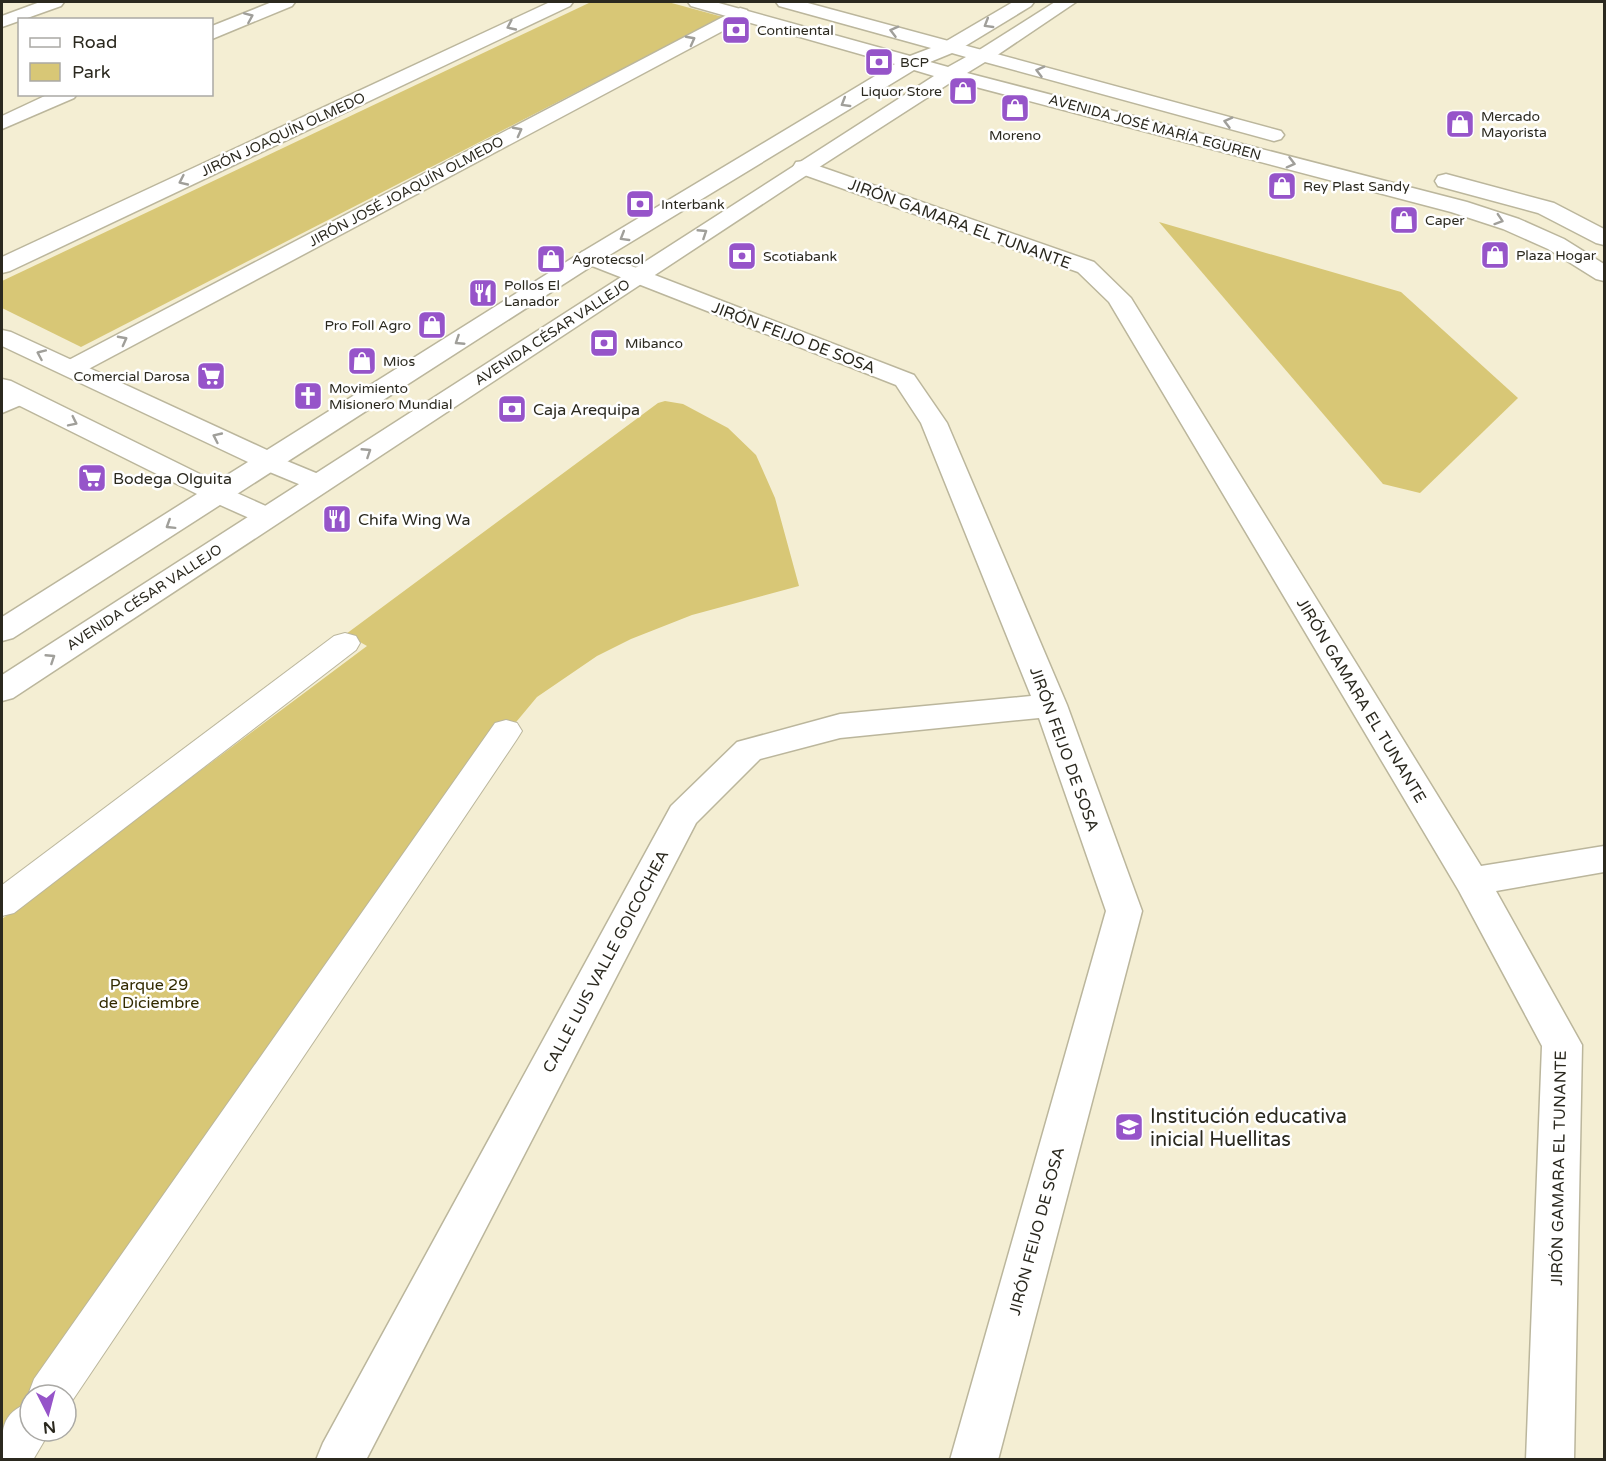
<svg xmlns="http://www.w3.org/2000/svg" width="1606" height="1461" font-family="'Varela Round',sans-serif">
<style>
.green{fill:#d8c776}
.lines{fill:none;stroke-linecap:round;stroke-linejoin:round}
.pedestrian-casing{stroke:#bbb69c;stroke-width:2}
.minor-casing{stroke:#bbb69c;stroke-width:3}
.tertiary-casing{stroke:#bbb69c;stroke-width:3}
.secondary-casing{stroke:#bbb69c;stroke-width:3}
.pedestrian{fill:#fff;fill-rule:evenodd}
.minor{fill:#fff;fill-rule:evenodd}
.tertiary{fill:#fff;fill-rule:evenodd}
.secondary{fill:#fff;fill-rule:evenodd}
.oneway{stroke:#a09f9a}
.labels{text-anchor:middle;stroke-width:5;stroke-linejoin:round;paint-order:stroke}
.far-poi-label{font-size:14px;fill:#2b291f;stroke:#fff;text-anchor:start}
.far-street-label{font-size:14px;fill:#2b291f;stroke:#fff}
.street-label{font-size:16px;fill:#2b291f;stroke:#fff}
.poi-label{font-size:16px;fill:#2b291f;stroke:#fff;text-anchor:start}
.park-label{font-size:16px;fill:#332b00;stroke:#fff}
.near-poi-label{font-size:20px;fill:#2b291f;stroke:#fff;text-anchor:start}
</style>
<rect width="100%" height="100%" fill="#f4eed3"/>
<g class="green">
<path d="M 591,2 L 668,2 L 723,17 L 81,347 L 2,308 L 2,281 Z"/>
<path d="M 1159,222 L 1401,292 L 1518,398 L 1420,493 L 1383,484 Z"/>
<path d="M 665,401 L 683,404 L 728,428 L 756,455 L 775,498 L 799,586 L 692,615 L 631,639 L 597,656 L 537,697 L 507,733 L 30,1395 L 30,1430 L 10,1459 L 2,1460 L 2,919 L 367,646 L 346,634 L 658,403 Z"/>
</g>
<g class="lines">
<g class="pedestrian-casing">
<g id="pedestrian">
<path d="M 345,633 L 356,636 L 360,643 L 356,650 L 14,913 L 2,916 L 2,885 L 334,636 Z"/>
<path d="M 506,720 L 517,723 L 522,731 L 517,739 L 66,1410 L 66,1395 L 30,1395 L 30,1400 L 28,1395 L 34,1379 L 495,723 Z"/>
<path d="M 30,1402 L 30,1431 L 50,1431 L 33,1460 L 2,1460 C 2,1429 0,1414 30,1402 Z"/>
</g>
</g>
<g class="minor-casing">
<g id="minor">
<path d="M 40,2 L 64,2 L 61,6 L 2,27 L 2,16 Z"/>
<path d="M 272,2 L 295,2 L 292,6 L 212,39 L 212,26 Z"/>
<path d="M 550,2 L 573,2 L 570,6 L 10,271 L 2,273 L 2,257 Z"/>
<path d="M 740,8 L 747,10 L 749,14 L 747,18 L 81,373 L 72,376 L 63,373 L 59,368 L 63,363 Z"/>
<path d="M 49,94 L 77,94 L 74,98 L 2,129 L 2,116 Z"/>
<path d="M 804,161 L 1094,262 L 1131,298 L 1481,866 L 1604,846 L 1604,872 L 1496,891 L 1582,1045 L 1574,1460 L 1526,1460 L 1542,1046 L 1459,891 L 1109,302 L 1078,272 L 796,172 L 793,167 L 796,162 Z"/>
<path d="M 590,250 L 914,375 L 947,423 L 1067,705 L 1142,911 L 998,1460 L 950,1460 L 1106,911 L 1039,718 L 840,738 L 760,759 L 696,823 L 366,1460 L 316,1460 L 323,1443 L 671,806 L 737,742 L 840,714 L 1031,696 L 921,423 L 896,385 L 582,262 L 578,257 L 582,252 Z"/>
<path d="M 19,388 L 28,390 L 32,396 L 28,402 L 2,413 L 2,395 Z"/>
</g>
</g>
<g class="tertiary-casing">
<g id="tertiary">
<path d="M 1013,2 L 1034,2 L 1031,6 L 957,51 L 943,51 L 940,47 L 943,43 Z"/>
<path d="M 1055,2 L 1076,2 L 990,60 L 976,60 L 973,56 L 976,52 Z"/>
<path d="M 270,454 L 328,478 L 332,484 L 328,490 L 318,492 L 260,468 L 256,462 L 260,456 Z"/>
<path d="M 219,485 L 277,511 L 281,517 L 277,523 L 267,526 L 209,500 L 205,494 L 209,488 Z"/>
</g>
</g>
<g class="secondary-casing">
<g id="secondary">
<path d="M 688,2 L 715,2 L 910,56 L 931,48 L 779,6 L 776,2 L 804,2 L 1281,131 L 1284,135 L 1281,139 L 1274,141 L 985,62 L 967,73 L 1467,202 L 1519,219 L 1564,239 L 1604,264 L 1604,281 L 1596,279 L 1548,249 L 1503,229 L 1451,212 L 953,81 L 796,182 L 13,698 L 2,701 L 2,675 L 934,76 L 914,70 L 598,262 L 13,638 L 2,641 L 2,617 L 197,494 L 2,397 L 2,379 L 11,381 L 216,482 L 248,462 L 2,346 L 2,330 L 11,332 L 267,450 L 582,252 L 895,64 L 691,6 ZM 952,53 L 966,57 L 948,67 L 930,62 Z"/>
<path d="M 1446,174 L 1554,203 L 1604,229 L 1604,245 L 1596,243 L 1538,213 L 1438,186 L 1435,181 L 1438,176 Z"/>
</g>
</g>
<use href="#pedestrian" class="pedestrian"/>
<use href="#minor" class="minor"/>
<use href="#tertiary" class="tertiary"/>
<use href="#secondary" class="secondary"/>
</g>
<defs><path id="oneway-chevron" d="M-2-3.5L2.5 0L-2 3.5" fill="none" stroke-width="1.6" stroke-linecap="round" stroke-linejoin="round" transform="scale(1.5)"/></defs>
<g class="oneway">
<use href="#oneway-chevron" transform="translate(249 17) rotate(-23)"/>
<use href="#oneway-chevron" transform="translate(988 24) rotate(149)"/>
<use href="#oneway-chevron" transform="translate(511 26) rotate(155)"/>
<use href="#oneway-chevron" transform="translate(894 31) rotate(-165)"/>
<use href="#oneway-chevron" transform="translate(691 40) rotate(-28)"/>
<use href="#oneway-chevron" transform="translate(1040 71) rotate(-165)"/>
<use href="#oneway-chevron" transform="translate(845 103) rotate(149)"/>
<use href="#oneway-chevron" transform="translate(1228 122) rotate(-165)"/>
<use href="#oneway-chevron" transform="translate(518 131) rotate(-28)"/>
<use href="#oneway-chevron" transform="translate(1291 163) rotate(15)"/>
<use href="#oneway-chevron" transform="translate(183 181) rotate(155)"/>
<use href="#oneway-chevron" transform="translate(1499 220) rotate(18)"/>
<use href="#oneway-chevron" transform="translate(703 233) rotate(-33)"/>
<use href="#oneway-chevron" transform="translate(624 237) rotate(149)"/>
<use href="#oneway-chevron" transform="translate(123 340) rotate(-28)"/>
<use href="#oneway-chevron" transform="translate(459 341) rotate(147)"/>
<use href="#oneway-chevron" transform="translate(41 354) rotate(-156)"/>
<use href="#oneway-chevron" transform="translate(73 422) rotate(26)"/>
<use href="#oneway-chevron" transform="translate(217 437) rotate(-155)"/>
<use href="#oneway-chevron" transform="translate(367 452) rotate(-33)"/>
<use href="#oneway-chevron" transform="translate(170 525) rotate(148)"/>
<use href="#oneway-chevron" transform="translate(51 658) rotate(-33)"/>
</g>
<defs>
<g id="bank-square" transform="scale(1.5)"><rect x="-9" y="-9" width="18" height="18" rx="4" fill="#9654c9" stroke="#fff"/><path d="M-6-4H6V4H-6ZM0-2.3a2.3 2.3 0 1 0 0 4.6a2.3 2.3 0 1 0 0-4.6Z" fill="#fff"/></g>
<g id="shop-square" transform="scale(1.5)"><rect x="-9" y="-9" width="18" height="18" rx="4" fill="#9654c9" stroke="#fff"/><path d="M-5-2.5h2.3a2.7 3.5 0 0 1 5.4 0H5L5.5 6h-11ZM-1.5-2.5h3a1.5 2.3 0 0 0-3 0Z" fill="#fff"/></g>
<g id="restaurant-square" transform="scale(1.5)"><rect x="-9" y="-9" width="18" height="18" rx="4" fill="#9654c9" stroke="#fff"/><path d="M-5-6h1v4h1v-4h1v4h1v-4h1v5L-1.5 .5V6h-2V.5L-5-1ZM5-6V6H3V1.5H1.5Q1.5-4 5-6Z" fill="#fff"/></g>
<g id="supermarket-square" transform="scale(1.5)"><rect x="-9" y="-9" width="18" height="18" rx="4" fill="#9654c9" stroke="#fff"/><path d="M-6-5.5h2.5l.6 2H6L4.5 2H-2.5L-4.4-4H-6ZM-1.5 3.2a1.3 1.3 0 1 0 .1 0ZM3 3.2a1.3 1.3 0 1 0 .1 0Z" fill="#fff"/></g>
<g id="church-square" transform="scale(1.5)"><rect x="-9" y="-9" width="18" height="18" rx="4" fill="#9654c9" stroke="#fff"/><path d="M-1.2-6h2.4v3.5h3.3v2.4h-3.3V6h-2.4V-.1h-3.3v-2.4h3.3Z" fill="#fff"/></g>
<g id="school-square" transform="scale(1.5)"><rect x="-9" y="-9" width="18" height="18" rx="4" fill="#9654c9" stroke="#fff"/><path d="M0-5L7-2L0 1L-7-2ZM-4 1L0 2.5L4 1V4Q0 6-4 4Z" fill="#fff"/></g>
</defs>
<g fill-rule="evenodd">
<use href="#bank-square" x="736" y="30"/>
<use href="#bank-square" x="879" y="62"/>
<use href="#shop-square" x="963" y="91"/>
<use href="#shop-square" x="1015" y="108"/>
<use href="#shop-square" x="1460" y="124"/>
<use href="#shop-square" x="1282" y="186"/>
<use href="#bank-square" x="640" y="204"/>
<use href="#shop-square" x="1404" y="220"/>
<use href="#shop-square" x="1495" y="255"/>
<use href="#bank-square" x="742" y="256"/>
<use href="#shop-square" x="551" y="259"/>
<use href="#restaurant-square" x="483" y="293"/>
<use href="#shop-square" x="432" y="325"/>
<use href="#bank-square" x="604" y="343"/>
<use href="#shop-square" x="362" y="361"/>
<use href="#supermarket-square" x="211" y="376"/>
<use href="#church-square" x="308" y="396"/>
<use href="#bank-square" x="512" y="409"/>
<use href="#supermarket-square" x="92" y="478"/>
<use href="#restaurant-square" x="337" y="519"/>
<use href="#school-square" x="1129" y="1127"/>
</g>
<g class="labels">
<g class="far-poi-label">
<text x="757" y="35">Continental</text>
<text x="900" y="67">BCP</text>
<text x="942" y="96" text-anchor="end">Liquor Store</text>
<text x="1481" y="121">Mercado<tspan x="1481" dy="16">Mayorista</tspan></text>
<text x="1015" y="140" text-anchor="middle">Moreno</text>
<text x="1303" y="191">Rey Plast Sandy</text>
<text x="661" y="209">Interbank</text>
<text x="1425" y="225">Caper</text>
<text x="1516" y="260">Plaza Hogar</text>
<text x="763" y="261">Scotiabank</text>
<text x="572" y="264">Agrotecsol</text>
<text x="504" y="290">Pollos El<tspan x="504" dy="16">Lanador</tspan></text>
<text x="411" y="330" text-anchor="end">Pro Foll Agro</text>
<text x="625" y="348">Mibanco</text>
<text x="383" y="366">Mios</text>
<text x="190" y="381" text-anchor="end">Comercial Darosa</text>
<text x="329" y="393">Movimiento<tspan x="329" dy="16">Misionero Mundial</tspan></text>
</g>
<g class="far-street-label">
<text transform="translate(1155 127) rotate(15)" y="5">AVENIDA JOSÉ MARÍA EGUREN</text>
<text transform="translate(283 134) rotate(-25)" y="5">JIRÓN JOAQUÍN OLMEDO</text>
<text transform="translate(406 191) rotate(-28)" y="5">JIRÓN JOSÉ JOAQUÍN OLMEDO</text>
<text transform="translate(552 332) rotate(-33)" y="5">AVENIDA CÉSAR VALLEJO</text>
<text transform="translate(144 597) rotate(-33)" y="5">AVENIDA CÉSAR VALLEJO</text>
</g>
<g class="street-label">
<text transform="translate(960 223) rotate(20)" y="6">JIRÓN GAMARA EL TUNANTE</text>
<text transform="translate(794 337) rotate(21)" y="6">JIRÓN FEIJO DE SOSA</text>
<text transform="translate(1362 700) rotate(59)" y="6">JIRÓN GAMARA EL TUNANTE</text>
<text transform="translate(1065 749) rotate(70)" y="6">JIRÓN FEIJO DE SOSA</text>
<text transform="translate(605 961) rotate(-62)" y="6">CALLE LUIS VALLE GOICOCHEA</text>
<text transform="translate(1558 1168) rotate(-89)" y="6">JIRÓN GAMARA EL TUNANTE</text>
<text transform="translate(1036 1231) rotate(-75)" y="6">JIRÓN FEIJO DE SOSA</text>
</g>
<g class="poi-label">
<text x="533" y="415">Caja Arequipa</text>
<text x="113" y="484">Bodega Olguita</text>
<text x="358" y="525">Chifa Wing Wa</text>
</g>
<g class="park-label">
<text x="149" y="990">Parque 29<tspan x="149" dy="18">de Diciembre</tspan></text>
</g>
<g class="near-poi-label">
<text x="1150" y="1123">Institución educativa<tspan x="1150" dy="23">inicial Huellitas</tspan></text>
</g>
</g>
<rect width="1606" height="1461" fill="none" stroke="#2b291f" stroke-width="6"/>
<rect x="18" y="18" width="195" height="78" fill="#ffffff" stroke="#aaa9a5" stroke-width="1.5"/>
<rect x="30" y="38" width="30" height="9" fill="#ffffff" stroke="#aaa9a5" stroke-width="1.5"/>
<text x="72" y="48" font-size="18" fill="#2b291f">Road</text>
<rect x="30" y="63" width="30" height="18" fill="#d8c776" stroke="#aaa9a5" stroke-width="1.5"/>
<text x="72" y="78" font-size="18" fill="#2b291f">Park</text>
<g transform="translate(48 1413) rotate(174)"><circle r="28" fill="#ffffff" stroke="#aaa9a5" stroke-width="1.5"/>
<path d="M0-4.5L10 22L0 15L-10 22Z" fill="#9654c9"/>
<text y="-9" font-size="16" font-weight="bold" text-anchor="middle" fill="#2b291f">N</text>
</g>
</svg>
